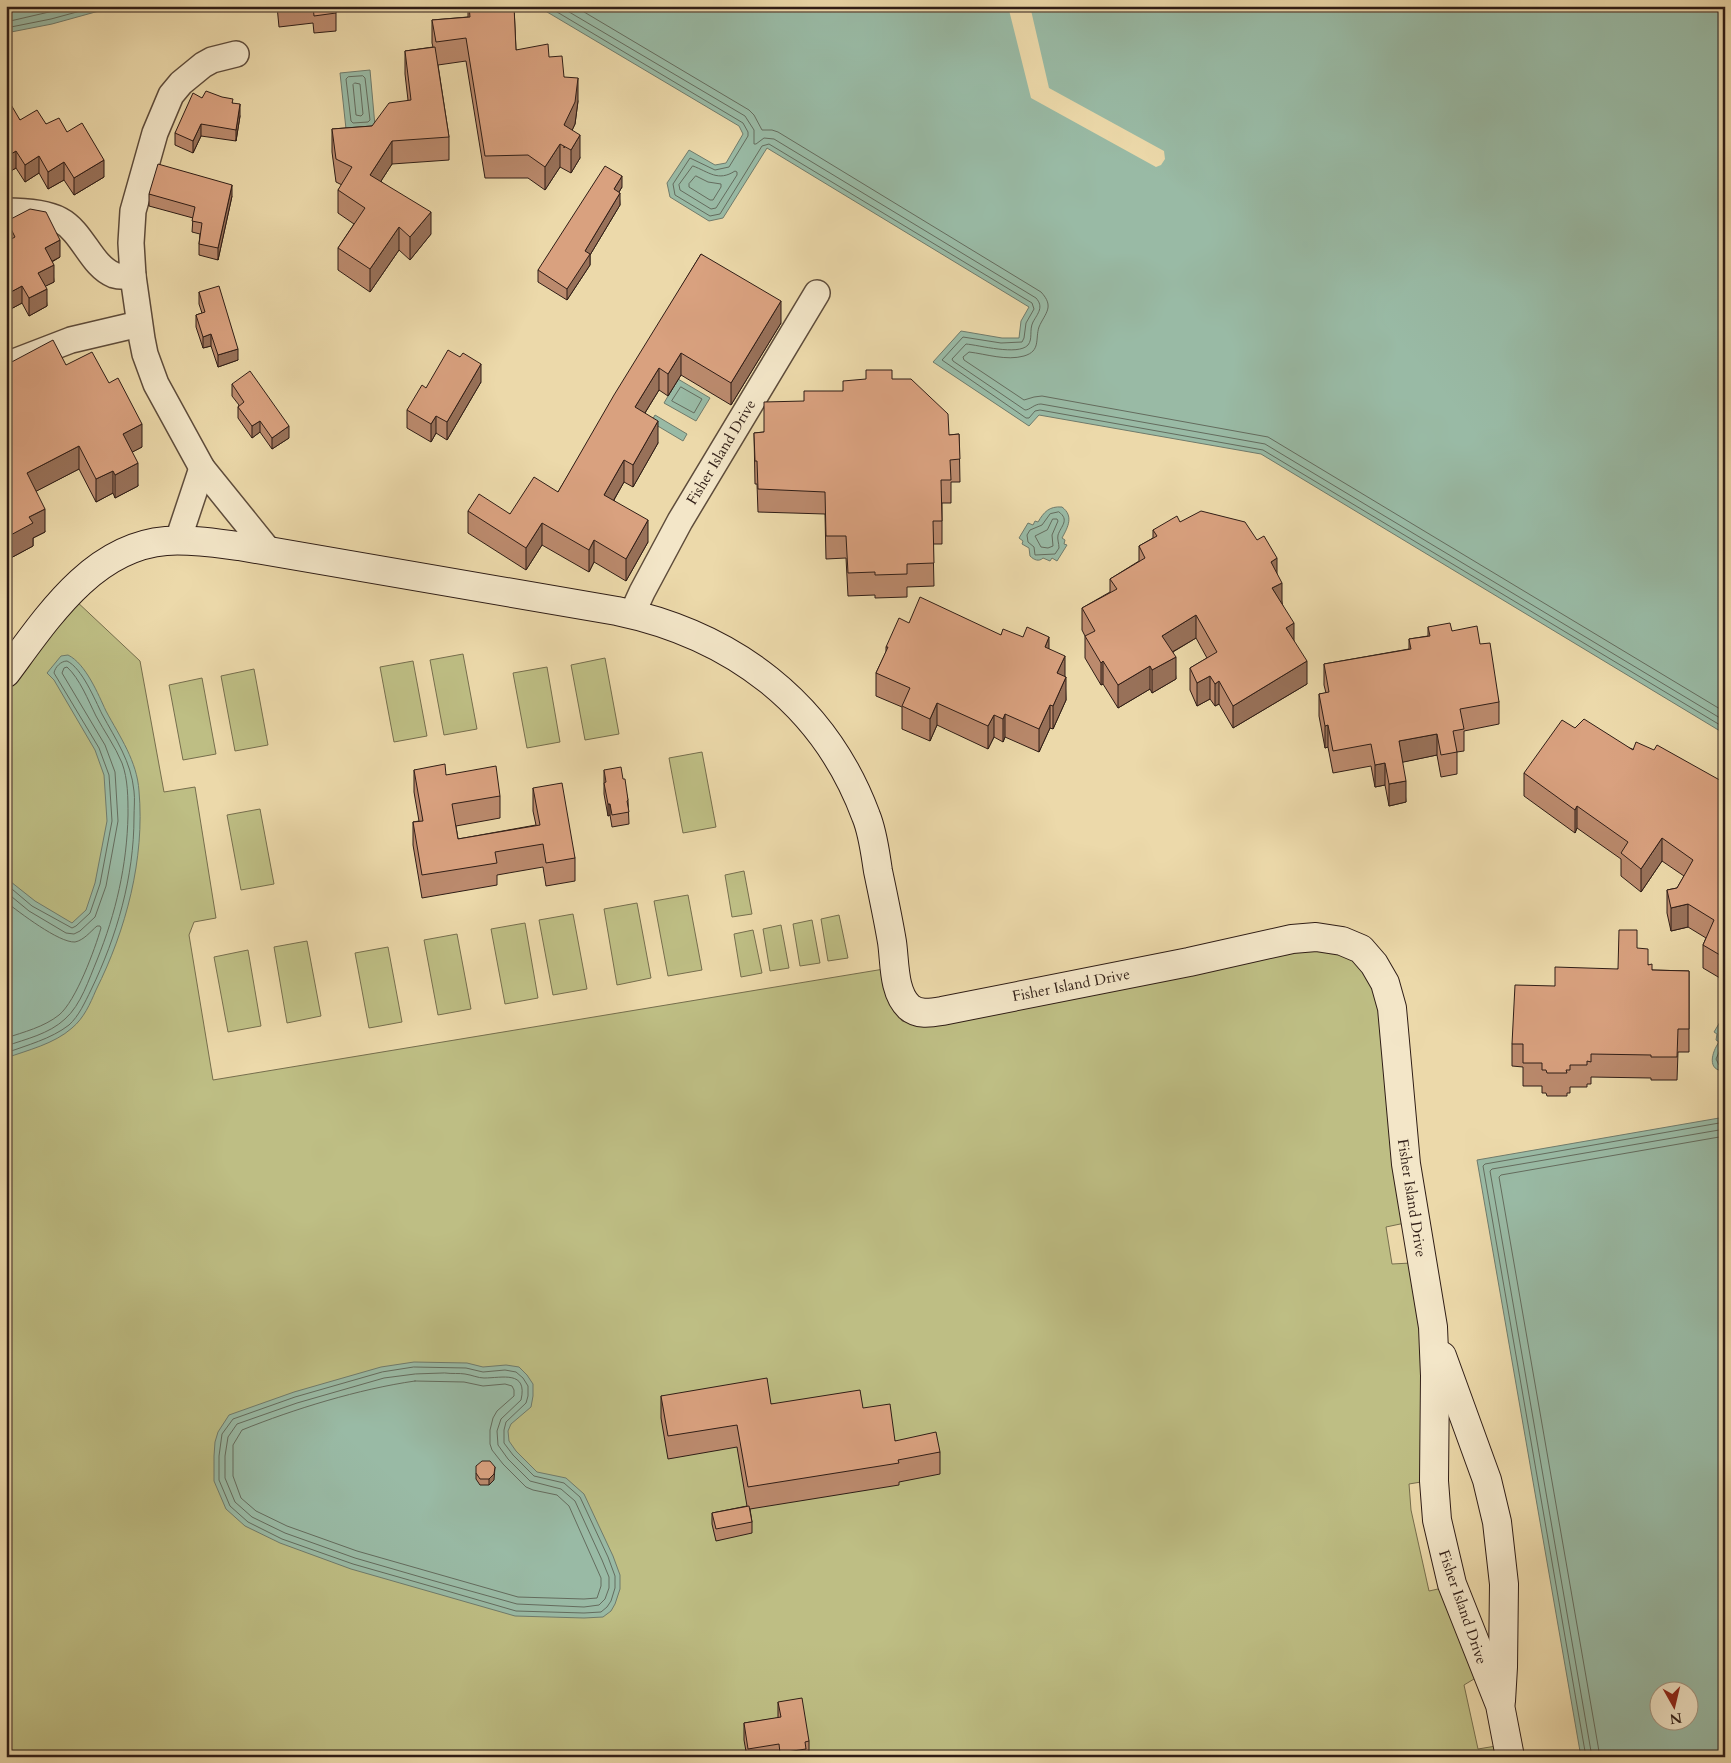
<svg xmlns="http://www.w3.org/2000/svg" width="1731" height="1763" font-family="Cardo,serif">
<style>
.green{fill:#bebe84;stroke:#766e4d}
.water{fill:#99baa5;stroke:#6f7b6c;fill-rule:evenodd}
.pier{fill:#ecd9aa}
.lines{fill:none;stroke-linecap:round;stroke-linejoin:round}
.shore{stroke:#646c5e;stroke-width:1}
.street-casing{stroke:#5e4c3b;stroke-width:28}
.secondary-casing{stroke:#2f1d16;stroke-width:30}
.street{stroke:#f3e6c8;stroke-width:25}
.secondary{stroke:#f3e6c8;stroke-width:28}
.wall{fill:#bb8a6d;stroke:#2f1d16}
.shaded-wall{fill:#987159;stroke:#2f1d16}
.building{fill:#d9a17f;stroke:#2f1d16}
.labels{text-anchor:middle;stroke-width:5;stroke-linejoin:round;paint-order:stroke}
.street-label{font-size:15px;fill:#2f1d16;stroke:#f3e6c8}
</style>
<rect width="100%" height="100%" fill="#ecd9aa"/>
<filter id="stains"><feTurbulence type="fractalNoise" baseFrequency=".004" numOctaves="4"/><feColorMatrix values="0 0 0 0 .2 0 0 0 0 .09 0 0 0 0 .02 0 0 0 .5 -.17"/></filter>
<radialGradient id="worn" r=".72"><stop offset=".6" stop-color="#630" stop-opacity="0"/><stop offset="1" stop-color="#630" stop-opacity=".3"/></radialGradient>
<g class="green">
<path d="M 74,599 L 140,661 L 164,792 L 195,787 L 216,918 L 194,922 L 189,935 L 213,1080 L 884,969 L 893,1008 L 902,1021 L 920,1024 L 1299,946 L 1348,953 L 1366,969 L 1381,1000 L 1405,1223 L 1386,1227 L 1392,1264 L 1411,1263 L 1425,1342 L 1427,1481 L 1409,1484 L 1411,1510 L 1429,1591 L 1447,1587 L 1479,1676 L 1464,1685 L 1478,1749 L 1496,1746 L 1498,1757 L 6,1757 L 6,685 Z"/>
<path d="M 463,654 L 477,729 L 444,735 L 430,660 Z"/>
<path d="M 605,658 L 619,734 L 585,740 L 571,665 Z"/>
<path d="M 413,661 L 427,736 L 394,742 L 380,667 Z"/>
<path d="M 547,667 L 560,742 L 527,748 L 513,673 Z"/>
<path d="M 254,669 L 268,745 L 235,751 L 221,676 Z"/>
<path d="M 202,678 L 216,754 L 183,760 L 169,685 Z"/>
<path d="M 702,752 L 716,827 L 683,833 L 669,758 Z"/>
<path d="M 260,809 L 274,884 L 241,890 L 227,815 Z"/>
<path d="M 744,871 L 752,914 L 732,917 L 725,875 Z"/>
<path d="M 688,895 L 702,970 L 668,976 L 654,901 Z"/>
<path d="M 637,903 L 651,978 L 617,985 L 604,909 Z"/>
<path d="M 573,914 L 587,989 L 553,995 L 539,920 Z"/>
<path d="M 839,915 L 848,958 L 828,961 L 821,919 Z"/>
<path d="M 812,920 L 820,963 L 800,966 L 793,924 Z"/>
<path d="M 525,923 L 538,998 L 505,1004 L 491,929 Z"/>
<path d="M 781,925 L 789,968 L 770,971 L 763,929 Z"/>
<path d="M 753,930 L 762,973 L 741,977 L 734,934 Z"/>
<path d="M 457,934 L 471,1009 L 438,1015 L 424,940 Z"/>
<path d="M 307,941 L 321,1016 L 287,1023 L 274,947 Z"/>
<path d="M 388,947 L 402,1022 L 369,1028 L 355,953 Z"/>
<path d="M 248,950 L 261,1026 L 228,1032 L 214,957 Z"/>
</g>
<g class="water">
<path d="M 6,6 L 117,6 L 52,24 L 6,33 Z"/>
<path d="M 537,6 L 1725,6 L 1725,734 L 1261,454 L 1039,415 L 1029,426 L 933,362 L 961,331 L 1002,338 L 1019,338 L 1021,321 L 1029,307 L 767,148 L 723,218 L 709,221 L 670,197 L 667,183 L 689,150 L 715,165 L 726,163 L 743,134 L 739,126 Z"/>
<path d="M 370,70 L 375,126 L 346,129 L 340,73 Z"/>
<path d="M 678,379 L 710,398 L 696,421 L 664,403 Z"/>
<path d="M 655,415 L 687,434 L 683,441 L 651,422 Z"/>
<path d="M 1062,507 C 1074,516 1068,527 1062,538 L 1065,540 L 1064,544 L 1067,545 L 1057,561 L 1052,558 L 1050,561 L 1043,558 C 1039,562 1034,560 1030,556 L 1029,548 L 1022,544 L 1023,541 L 1019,538 L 1028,523 L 1033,525 L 1035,521 L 1038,522 C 1044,512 1049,506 1062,507 Z"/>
<path d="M 68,655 C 86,664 98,694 106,711 C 120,737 137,761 139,791 C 145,859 126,930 96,990 C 90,1004 84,1018 72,1028 C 54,1044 28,1050 6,1058 L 6,878 L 35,901 L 72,923 L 86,910 L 95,883 L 107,821 L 104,775 L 95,750 L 54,680 L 47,673 L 61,656 Z"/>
<path d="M 1723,1017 L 1725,1018 L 1725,1071 C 1706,1071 1712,1052 1719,1042 L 1716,1040 L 1717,1034 L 1714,1032 Z"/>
<path d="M 1725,1117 L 1725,1757 L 1581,1757 L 1477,1160 ZM 1658,1690 L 1688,1690 L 1688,1720 L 1658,1720 Z"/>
<path d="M 414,1362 L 467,1363 L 483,1367 L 506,1365 L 519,1367 L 527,1375 L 533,1384 L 533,1396 L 531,1407 L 511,1424 L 508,1431 L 509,1441 L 516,1451 L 537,1472 L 566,1478 L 584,1494 L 613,1556 L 620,1575 L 620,1589 L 615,1604 L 611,1611 L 603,1617 L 584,1618 L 515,1616 L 351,1569 L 280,1543 L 245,1526 L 226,1509 L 214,1481 L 214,1456 L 215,1442 L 218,1432 L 229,1415 L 294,1392 L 381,1367 Z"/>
</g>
<path class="pier" d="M 1008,6 L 1030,6 L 1049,88 L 1164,151 L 1165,159 L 1161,165 L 1156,167 L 1031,98 Z"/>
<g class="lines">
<g class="shore">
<path d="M 547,6 L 743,123 L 748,132 L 748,136 L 729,167 L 715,170 L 690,158 L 673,184 L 675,195 L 710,216 L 720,214 L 762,146 L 769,144 L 1032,303 L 1034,309 L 1026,323 L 1024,338 L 1022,342 L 1001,343 L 963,337 L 942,360 L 1026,418 L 1029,418 L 1035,411 L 1040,410 L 1263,450 L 1725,728"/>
<path d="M 559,6 L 745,116 L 754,130 L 754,144 L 756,144 L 764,138 L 774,139 L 1036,298 C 1044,307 1038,313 1033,322 C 1029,330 1033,339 1028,345 C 1018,356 979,345 966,344 L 952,359 L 953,361 L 1025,410 C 1030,410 1034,404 1041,404 L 1265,444 L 1725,721"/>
<path d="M 574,6 L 749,110 L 754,115 L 762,130 L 772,130 L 778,132 L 1041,292 C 1055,307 1045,313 1039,327 C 1035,339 1041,351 1024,356 C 1006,361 986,354 969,352 L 963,357 L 964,360 L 1024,400 L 1034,397 L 1042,396 L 1268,437 L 1725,712"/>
<path d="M 6,22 L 75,6"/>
<path d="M 6,28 L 51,19 L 99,6"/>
<path d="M 363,76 L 365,78 L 370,120 L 368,122 L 353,123 L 351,121 L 346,79 L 348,77 Z"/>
<path d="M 355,83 L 360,84 L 363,114 L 361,116 L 356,115 L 353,85 Z"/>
<path d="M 693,166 C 709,172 718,182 735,171 L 737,172 L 737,175 L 716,208 L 711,209 L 680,190 L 679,185 Z"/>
<path d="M 696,176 L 708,182 L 721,184 L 721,187 L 713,200 L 710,200 L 689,187 L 689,184 Z"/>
<path d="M 681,387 L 702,399 L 694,413 L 672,401 Z"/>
<path d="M 1059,512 C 1070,520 1061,526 1058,535 C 1057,539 1059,543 1059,548 L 1055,554 L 1035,555 L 1034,547 L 1028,542 L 1027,535 L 1030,530 L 1042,525 L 1050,514 Z"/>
<path d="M 1053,519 L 1057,519 L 1058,521 L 1052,535 L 1053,546 L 1048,548 L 1041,547 L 1035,536 L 1047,530 Z"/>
<path d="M 6,884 L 32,906 L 72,928 L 76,926 L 90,913 L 100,884 L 112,821 L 109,775 L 99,748 L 54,673 C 55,667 61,661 67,661 C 82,668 95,700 102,714 C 116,740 131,761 134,791 C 135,799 134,809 134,817 C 134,877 117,936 91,990 C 85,1002 79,1016 69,1025 C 51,1039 27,1045 6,1053"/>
<path d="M 6,892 L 29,911 L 66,933 L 74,934 L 80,931 L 95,917 L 106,886 L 118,821 L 115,772 L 105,745 L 62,673 L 64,668 L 67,667 C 80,679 88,700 96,716 C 104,731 115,746 122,763 C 128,779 128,798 128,815 C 127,865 116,913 97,960 C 89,979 81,1005 65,1019 C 49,1034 26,1039 6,1046"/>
<path d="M 6,902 C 19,912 59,943 75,942 C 84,940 90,932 97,926 L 100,926 L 101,928 C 95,949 76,1001 59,1015 C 44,1027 24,1032 6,1038"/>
<path d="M 1725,1024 L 1721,1031 L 1723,1043 L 1716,1059 L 1719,1065 L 1725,1066"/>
<path d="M 414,1367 L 466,1368 L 483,1372 L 505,1370 L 516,1372 L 523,1378 L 528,1386 L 528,1396 L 526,1403 L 506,1422 L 504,1430 L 504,1443 L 513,1455 L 534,1476 L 564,1483 L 580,1497 L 608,1557 L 615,1576 L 615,1588 L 611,1601 L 607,1607 L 601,1612 L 584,1613 L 516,1611 L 430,1586 L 353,1564 L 282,1539 L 248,1522 L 230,1506 L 219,1480 L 219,1456 L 222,1434 L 233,1419 L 295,1397 L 382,1372 Z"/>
<path d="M 445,1373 C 452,1374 459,1373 465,1374 C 472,1375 478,1378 484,1378 C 502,1378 528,1370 521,1400 L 501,1419 L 497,1431 L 498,1445 L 508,1459 L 530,1481 L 561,1489 L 575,1501 L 602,1560 L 609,1577 L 609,1588 L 605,1599 L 599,1605 L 584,1607 L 517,1604 L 431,1580 L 355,1558 L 285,1533 L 252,1517 L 235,1502 L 225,1478 L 225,1456 L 228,1437 L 237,1424 L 297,1403 L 384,1378 L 415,1374 Z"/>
<path d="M 415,1381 L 464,1382 L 483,1386 L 505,1384 L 512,1386 L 514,1390 L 514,1396 L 497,1411 L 493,1418 L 490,1430 L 490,1444 L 492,1450 L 503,1464 L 526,1487 L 533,1490 L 557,1495 L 569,1506 L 601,1578 L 601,1586 L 597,1598 L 584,1599 L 518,1597 L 357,1551 L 287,1526 L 256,1511 L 241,1498 L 233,1476 L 233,1445 L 242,1430 C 294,1409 359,1389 415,1381 Z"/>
<path d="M 1586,1757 L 1483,1166 L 1485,1164 L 1725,1122"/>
<path d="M 1592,1757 L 1490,1171 L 1492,1169 L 1725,1129"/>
<path d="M 1600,1757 L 1499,1177 L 1501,1175 L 1725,1136"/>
</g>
<g class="street-casing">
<g id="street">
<path d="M 236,54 L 212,60 L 203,65 L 181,83 L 171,95 L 155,133 L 133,211 L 131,243 L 133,276 L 142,339 L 145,354 L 156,384 L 202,468 L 269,551"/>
<path d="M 6,211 C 23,211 45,212 60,220 C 83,232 91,266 114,275 C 120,277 127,276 133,276"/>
<path d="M 6,365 L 71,340 L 139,324"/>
<path d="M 178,540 L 202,468"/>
<path d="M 632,614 L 642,592 L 680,521 L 817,293"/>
</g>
</g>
<g class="secondary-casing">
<g id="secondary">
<path d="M 6,673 C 47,618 92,547 166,541 C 190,539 215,543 239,546 L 617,611 C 732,635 824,703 866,816 C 873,833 875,852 878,871 C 883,895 888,918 892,942 C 895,962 893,992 909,1007 C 918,1015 930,1013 942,1011 L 1189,962 L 1292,939 L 1316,937 L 1342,941 L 1361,949 L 1374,964 L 1385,983 L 1392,1008 L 1406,1164 L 1433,1327 L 1435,1376 L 1434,1481 L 1437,1520 L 1452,1584 L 1500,1705 L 1510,1757"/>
<path d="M 1442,1356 L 1487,1480 L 1497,1522 L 1504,1584 L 1503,1667 L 1501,1701"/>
</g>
</g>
<use href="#street" class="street"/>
<use href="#secondary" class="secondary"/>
</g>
<g class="wall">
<path d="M 277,6 L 336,6 L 336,31 L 314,33 L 313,23 L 279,27 Z"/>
<path d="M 468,6 L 514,6 L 516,50 L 549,57 L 564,77 L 578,101 L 575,124 L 572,130 L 580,158 L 571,173 L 560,167 L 545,190 L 528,178 L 485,178 L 466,61 L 438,65 L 449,137 L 449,160 L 392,164 L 381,181 L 431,234 L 410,260 L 399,250 L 370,292 L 338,270 L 338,248 L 354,224 L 338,213 L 338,190 L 342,185 L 336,182 L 332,152 L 332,129 L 372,126 L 408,100 L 405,74 L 405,51 L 433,47 L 432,43 L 432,20 L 468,17 Z"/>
<path d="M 202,98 L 233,103 L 240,116 L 236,141 L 201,136 L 193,153 L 175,145 L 175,133 Z"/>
<path d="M 6,104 L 20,120 L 46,124 L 67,132 L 104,177 L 74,195 L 64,180 L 48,189 L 39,173 L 25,182 L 16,168 L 6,174 Z"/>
<path d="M 622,187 L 619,192 L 620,205 L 590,255 L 590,265 L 567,300 L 538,282 L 538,270 Z"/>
<path d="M 149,194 L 232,196 L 218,260 L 199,255 L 199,244 L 200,234 L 192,232 L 193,218 L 149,206 Z"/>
<path d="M 7,221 L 60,257 L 52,262 L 54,282 L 45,286 L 47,306 L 29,316 L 22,303 L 9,310 L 8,308 L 6,309 L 6,242 L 8,241 L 7,238 Z"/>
<path d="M 701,254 L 781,323 L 731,405 L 681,375 L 668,396 L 659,390 L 645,413 L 658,443 L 633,487 L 624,482 L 614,500 L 648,542 L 626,581 L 594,562 L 589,572 L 542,545 L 526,570 L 468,533 L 468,511 L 510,514 L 558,492 Z"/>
<path d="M 199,292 L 238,360 L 218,367 L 211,346 L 203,348 L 196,327 L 196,315 L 202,313 L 199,304 Z"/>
<path d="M 6,365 L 66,365 L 142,447 L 132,452 L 138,486 L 115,498 L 113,493 L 96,502 L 79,469 L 36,491 L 45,532 L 33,538 L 33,546 L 7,560 Z"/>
<path d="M 892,379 L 949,435 L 959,434 L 960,482 L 951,482 L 951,503 L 942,503 L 942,544 L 933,544 L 934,586 L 907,587 L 907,597 L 875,598 L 875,595 L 848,596 L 846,558 L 826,559 L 825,514 L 758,512 L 757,484 L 755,484 L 754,433 L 764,432 L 843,391 Z"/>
<path d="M 481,382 L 447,440 L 436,433 L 431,442 L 407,428 L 407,410 L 426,388 Z"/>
<path d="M 232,384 L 289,438 L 272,449 L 260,432 L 252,438 L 238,418 L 238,407 L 239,405 L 232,396 Z"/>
<path d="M 1180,522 L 1277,574 L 1282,603 L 1307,684 L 1233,728 L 1219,704 L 1215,706 L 1210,699 L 1197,706 L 1190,690 L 1190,668 L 1207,658 L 1196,638 L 1173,652 L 1176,679 L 1152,693 L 1150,689 L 1118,708 L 1103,684 L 1101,685 L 1085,658 L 1085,636 L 1082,630 L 1082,608 L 1110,592 L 1110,579 L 1139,561 L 1139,546 L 1153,538 L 1153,530 Z"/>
<path d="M 909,623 L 1001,635 L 1049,649 L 1065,677 L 1066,700 L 1053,729 L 1050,728 L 1039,752 L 1005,737 L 1003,742 L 994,737 L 988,749 L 937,725 L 930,741 L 902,729 L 902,707 L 876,696 L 876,673 L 886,652 L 886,647 Z"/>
<path d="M 1428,627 L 1452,631 L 1480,644 L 1499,702 L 1499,724 L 1464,731 L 1464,751 L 1457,752 L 1457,774 L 1441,777 L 1437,755 L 1402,762 L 1406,802 L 1389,806 L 1385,785 L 1375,787 L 1371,766 L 1333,773 L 1328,747 L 1325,748 L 1319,716 L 1319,694 L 1326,693 L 1324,685 L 1324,664 L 1409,649 L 1409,639 L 1428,636 Z"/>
<path d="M 1575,728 L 1725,783 L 1725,981 L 1703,968 L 1703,945 L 1706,938 L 1688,927 L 1671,931 L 1667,913 L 1667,890 L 1677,888 L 1684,876 L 1662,861 L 1641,892 L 1621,876 L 1621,859 L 1577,828 L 1575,833 L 1524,796 L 1524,773 Z"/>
<path d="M 414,770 L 446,775 L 500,796 L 500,818 L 456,826 L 458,839 L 536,825 L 533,811 L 533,788 L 575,858 L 575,881 L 546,886 L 543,867 L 497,875 L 497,885 L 422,898 L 413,845 L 413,822 L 419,821 L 414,792 Z"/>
<path d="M 604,770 L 623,779 L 628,800 L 629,824 L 612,827 L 610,815 L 608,816 L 604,794 Z"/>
<path d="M 1637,948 L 1652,970 L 1689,971 L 1689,1052 L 1678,1052 L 1677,1080 L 1651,1080 L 1651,1078 L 1591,1077 L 1591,1084 L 1587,1084 L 1587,1087 L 1570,1087 L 1570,1093 L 1567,1093 L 1567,1096 L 1547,1096 L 1546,1093 L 1542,1093 L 1542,1086 L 1523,1086 L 1523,1067 L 1512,1066 L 1512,1044 L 1555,986 L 1618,969 Z"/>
<path d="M 661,1396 L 771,1404 L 863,1408 L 895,1441 L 940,1452 L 940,1474 L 899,1482 L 899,1485 L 750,1509 L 752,1522 L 752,1533 L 716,1541 L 712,1524 L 712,1513 L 747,1506 L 737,1447 L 668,1459 L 661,1418 Z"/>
<path d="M 476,1473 L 494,1480 L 489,1485 L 480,1485 L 476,1479 Z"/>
<path d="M 778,1702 L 809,1741 L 809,1757 L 747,1757 L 744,1740 L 744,1723 L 778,1718 Z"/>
</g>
<g class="shaded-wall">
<path d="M 578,78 L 578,101 L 575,124 L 564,148 L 564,125 Z"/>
<path d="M 240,104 L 240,116 L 236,141 L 236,130 Z"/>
<path d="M 201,124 L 201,136 L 193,153 L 193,141 Z"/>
<path d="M 580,135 L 580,158 L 571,173 L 571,150 Z"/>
<path d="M 392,141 L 392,164 L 370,198 L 370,175 Z"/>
<path d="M 560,144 L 560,167 L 545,190 L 545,167 Z"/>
<path d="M 16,151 L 16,168 L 6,174 L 6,157 Z"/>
<path d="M 39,156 L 39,173 L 25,182 L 25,165 Z"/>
<path d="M 104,160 L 104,177 L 74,195 L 74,178 Z"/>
<path d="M 64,162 L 64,180 L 48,189 L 48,172 Z"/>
<path d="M 622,176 L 622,187 L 614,200 L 614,189 Z"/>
<path d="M 232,185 L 232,196 L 218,260 L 218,248 Z"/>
<path d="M 620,193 L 620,205 L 590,255 L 590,265 L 567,300 L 567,289 L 585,251 Z"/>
<path d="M 431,212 L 431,234 L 410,260 L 410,237 Z"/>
<path d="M 399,227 L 399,250 L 370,292 L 370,269 Z"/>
<path d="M 60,240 L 60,257 L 45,265 L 45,248 Z"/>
<path d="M 54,265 L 54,282 L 38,290 L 38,273 Z"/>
<path d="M 22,286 L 22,303 L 9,310 L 9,293 Z"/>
<path d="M 47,289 L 47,306 L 29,316 L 29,298 Z"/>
<path d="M 8,291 L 8,308 L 6,309 L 6,292 Z"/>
<path d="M 781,301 L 781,323 L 731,405 L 731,383 Z"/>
<path d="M 211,334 L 211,346 L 203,348 L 203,337 Z"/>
<path d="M 238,349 L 238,360 L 218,367 L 218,355 Z"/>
<path d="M 681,353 L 681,375 L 668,396 L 668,374 Z"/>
<path d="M 481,364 L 481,382 L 447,440 L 447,422 Z"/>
<path d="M 659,368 L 659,390 L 635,429 L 635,407 Z"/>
<path d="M 436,416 L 436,433 L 431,442 L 431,424 Z"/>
<path d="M 260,421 L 260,432 L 252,438 L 252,426 Z"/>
<path d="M 658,421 L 658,443 L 633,487 L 633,465 Z"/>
<path d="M 142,424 L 142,447 L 123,457 L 123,434 Z"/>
<path d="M 289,426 L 289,438 L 272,449 L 272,438 Z"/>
<path d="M 79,446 L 79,469 L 27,496 L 27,473 Z"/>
<path d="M 624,460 L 624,482 L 604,517 L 604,495 Z"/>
<path d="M 138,463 L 138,486 L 115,498 L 115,475 Z"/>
<path d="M 113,471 L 113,493 L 96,502 L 96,479 Z"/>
<path d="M 45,509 L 45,532 L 33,538 L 33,546 L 7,560 L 7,537 L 29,517 Z"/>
<path d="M 648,520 L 648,542 L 626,581 L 626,559 Z"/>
<path d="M 542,523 L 542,545 L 526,570 L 526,548 Z"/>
<path d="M 594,540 L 594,562 L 589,572 L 589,550 Z"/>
<path d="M 1277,558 L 1277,581 L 1271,562 Z"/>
<path d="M 1282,583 L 1282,605 L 1272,588 Z"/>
<path d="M 1196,615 L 1196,638 L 1162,658 L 1162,636 Z"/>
<path d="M 1294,623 L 1294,645 L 1286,628 Z"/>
<path d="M 1049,637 L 1049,660 L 1045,647 Z"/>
<path d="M 1065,656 L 1065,679 L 1057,673 Z"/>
<path d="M 1176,657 L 1176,679 L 1152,693 L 1152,670 Z"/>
<path d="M 1103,661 L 1103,684 L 1101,685 L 1101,663 Z"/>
<path d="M 1307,661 L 1307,684 L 1233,728 L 1233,706 Z"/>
<path d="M 1150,666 L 1150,689 L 1118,708 L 1118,685 Z"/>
<path d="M 1210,676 L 1210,699 L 1197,706 L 1197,683 Z"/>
<path d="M 1066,677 L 1066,700 L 1053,729 L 1053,706 Z"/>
<path d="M 1219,681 L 1219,704 L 1215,706 L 1215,684 Z"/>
<path d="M 937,703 L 937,725 L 930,741 L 930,719 Z"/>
<path d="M 1050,705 L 1050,728 L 1039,752 L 1039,729 Z"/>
<path d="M 1005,714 L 1005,737 L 1003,742 L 1003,719 Z"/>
<path d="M 994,715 L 994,737 L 988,749 L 988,726 Z"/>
<path d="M 1328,725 L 1328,747 L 1325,748 L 1325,726 Z"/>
<path d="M 1437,734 L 1437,755 L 1399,763 L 1399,741 Z"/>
<path d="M 1385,763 L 1385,785 L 1375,787 L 1375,765 Z"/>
<path d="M 1406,781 L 1406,802 L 1389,806 L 1389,784 Z"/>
<path d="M 608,804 L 610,804 L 610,815 L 608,816 Z"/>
<path d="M 1577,806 L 1577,828 L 1575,833 L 1575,810 Z"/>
<path d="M 1662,838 L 1662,861 L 1641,892 L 1641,869 Z"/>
<path d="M 1688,904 L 1688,927 L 1671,931 L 1671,908 Z"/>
<path d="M 495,1467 L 494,1480 L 489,1485 L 489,1479 Z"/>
</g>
<g class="building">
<path d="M 278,6 L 310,6 L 279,10 Z"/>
<path d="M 313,6 L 336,6 L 336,13 L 314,16 Z"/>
<path d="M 469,6 L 514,6 L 516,50 L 548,44 L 549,57 L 562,56 L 564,77 L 578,78 L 575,102 L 564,125 L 580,135 L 571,150 L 560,144 L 545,167 L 528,155 L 485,156 L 466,38 L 436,42 L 432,20 L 470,17 Z"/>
<path d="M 435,47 L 449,137 L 392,141 L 370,175 L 431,212 L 410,237 L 399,227 L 370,269 L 338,248 L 365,208 L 338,190 L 352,167 L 336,159 L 332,129 L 372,126 L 389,103 L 411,100 L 405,51 Z"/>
<path d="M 206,91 L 222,97 L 233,99 L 232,103 L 240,104 L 236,130 L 201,124 L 193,141 L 175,133 L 193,93 L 202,98 Z"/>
<path d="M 10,103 L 20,120 L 37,110 L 46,124 L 59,118 L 67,132 L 82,123 L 104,160 L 74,178 L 64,162 L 48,172 L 39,156 L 25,165 L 16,151 L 6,157 L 6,104 Z"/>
<path d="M 158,164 L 232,185 L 218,248 L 199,244 L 202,223 L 192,221 L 195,207 L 149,194 Z"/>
<path d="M 605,166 L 622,176 L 614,189 L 620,193 L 585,251 L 590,254 L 567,289 L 538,270 Z"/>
<path d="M 30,209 L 46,212 L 60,240 L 45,248 L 54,265 L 38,273 L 47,289 L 29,298 L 22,286 L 9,293 L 8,291 L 6,292 L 6,263 L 11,260 L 6,252 L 6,242 L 15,237 L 7,221 Z"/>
<path d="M 701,254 L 781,301 L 731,383 L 681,353 L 668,374 L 659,368 L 635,407 L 658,421 L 633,465 L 624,460 L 604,495 L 648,520 L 626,559 L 594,540 L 589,550 L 542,523 L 526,548 L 468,511 L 479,494 L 510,514 L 534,477 L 558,492 L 614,395 Z"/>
<path d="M 219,286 L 238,349 L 218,355 L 211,334 L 203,337 L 196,315 L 205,312 L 199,292 Z"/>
<path d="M 53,340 L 66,365 L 92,352 L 109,383 L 118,378 L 142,424 L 123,434 L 138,463 L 115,475 L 113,471 L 96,479 L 79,446 L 27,473 L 45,509 L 29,517 L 33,523 L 7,537 L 6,365 Z"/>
<path d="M 448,350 L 460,357 L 463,353 L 481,364 L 447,422 L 436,416 L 431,424 L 407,410 L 422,385 L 426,388 Z"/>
<path d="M 866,370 L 892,370 L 892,379 L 911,379 L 948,414 L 949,435 L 959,434 L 960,459 L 950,460 L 951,480 L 941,480 L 942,521 L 933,521 L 934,563 L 907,564 L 907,574 L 875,575 L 875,572 L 848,573 L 846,536 L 826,536 L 825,492 L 758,489 L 757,461 L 755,461 L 754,433 L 764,432 L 764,402 L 804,401 L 804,391 L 843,391 L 843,381 L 866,379 Z"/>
<path d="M 250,371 L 289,426 L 272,438 L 260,421 L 252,426 L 238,407 L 244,402 L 232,384 Z"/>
<path d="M 1201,511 L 1245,522 L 1257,540 L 1264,536 L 1277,558 L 1271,562 L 1282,583 L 1272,588 L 1294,623 L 1286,628 L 1307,661 L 1233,706 L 1219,681 L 1215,684 L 1210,676 L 1197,683 L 1190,668 L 1217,652 L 1196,615 L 1162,636 L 1176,657 L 1152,670 L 1150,666 L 1118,685 L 1103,661 L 1101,663 L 1085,636 L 1095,631 L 1082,608 L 1117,589 L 1110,579 L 1145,558 L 1139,546 L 1157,536 L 1153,530 L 1177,516 L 1180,522 Z"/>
<path d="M 920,597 L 1001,635 L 1003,629 L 1023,637 L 1027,627 L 1049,637 L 1045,647 L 1065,656 L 1057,673 L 1066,677 L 1053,706 L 1050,705 L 1039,729 L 1005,714 L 1003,719 L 994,715 L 988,726 L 937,703 L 930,719 L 902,706 L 910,688 L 876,673 L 888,647 L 886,647 L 899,618 L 909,623 Z"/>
<path d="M 1450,623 L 1452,631 L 1477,626 L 1480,644 L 1490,643 L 1499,702 L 1460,709 L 1464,729 L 1453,731 L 1457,752 L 1441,755 L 1437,734 L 1399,741 L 1406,781 L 1389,784 L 1385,763 L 1375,765 L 1371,744 L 1333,751 L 1328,725 L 1325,726 L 1319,694 L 1329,692 L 1324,664 L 1411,649 L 1409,639 L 1430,636 L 1428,627 Z"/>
<path d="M 1584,719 L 1633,750 L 1636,742 L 1654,750 L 1657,745 L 1725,783 L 1725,958 L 1703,945 L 1714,920 L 1688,904 L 1671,908 L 1667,890 L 1677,888 L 1693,860 L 1662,838 L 1641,869 L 1621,853 L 1628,842 L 1577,806 L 1575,810 L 1524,773 L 1562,720 L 1575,728 Z"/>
<path d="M 445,764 L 446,775 L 496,766 L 500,796 L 452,804 L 458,839 L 540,825 L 533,788 L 562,783 L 575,858 L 546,863 L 543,844 L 495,852 L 497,863 L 422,875 L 413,822 L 423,821 L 414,770 Z"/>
<path d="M 621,767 L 623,779 L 625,779 L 628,800 L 627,801 L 629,812 L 612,815 L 610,804 L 608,804 L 604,783 L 606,782 L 604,770 Z"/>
<path d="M 1619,930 L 1637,930 L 1637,948 L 1648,949 L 1648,965 L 1652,964 L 1652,970 L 1689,971 L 1689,1029 L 1678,1029 L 1677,1057 L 1651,1057 L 1651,1055 L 1591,1054 L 1591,1062 L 1587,1061 L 1587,1065 L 1570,1065 L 1570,1070 L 1566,1070 L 1567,1073 L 1547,1073 L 1546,1070 L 1542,1070 L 1542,1063 L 1523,1063 L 1523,1044 L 1512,1044 L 1515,985 L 1555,986 L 1555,967 L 1618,969 Z"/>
<path d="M 767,1378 L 771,1404 L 860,1390 L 863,1408 L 890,1404 L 895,1441 L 936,1432 L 940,1452 L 898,1460 L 899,1463 L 748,1487 L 737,1425 L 668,1436 L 661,1396 Z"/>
<path d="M 482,1461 L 490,1461 L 495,1467 L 494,1474 L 489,1479 L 480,1479 L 476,1473 L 476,1466 Z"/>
<path d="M 749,1506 L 752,1522 L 716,1529 L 712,1513 Z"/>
<path d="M 802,1698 L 809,1741 L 805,1742 L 806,1749 L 780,1753 L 779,1744 L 748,1749 L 744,1723 L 781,1717 L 778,1702 Z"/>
</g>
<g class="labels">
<g class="street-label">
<text transform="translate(721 452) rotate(-59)" y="5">Fisher Island Drive</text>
<text transform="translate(1071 985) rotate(-11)" y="5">Fisher Island Drive</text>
<text transform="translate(1412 1198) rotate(81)" y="5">Fisher Island Drive</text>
<text transform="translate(1463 1607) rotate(71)" y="5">Fisher Island Drive</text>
</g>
</g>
<rect width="1731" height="1763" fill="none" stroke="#ecd9aa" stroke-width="25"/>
<rect x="8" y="8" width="1716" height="1748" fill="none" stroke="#2f1d16" stroke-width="2.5"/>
<rect x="12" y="12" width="1706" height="1738" fill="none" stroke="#2f1d16"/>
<g transform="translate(1674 1706) rotate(172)"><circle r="24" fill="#f3e6c8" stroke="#a59681"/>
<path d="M0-4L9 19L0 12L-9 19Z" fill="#8f2418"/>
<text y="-8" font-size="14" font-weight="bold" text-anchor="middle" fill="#2f1d16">N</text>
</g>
<rect width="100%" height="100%" filter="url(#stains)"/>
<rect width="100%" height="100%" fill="url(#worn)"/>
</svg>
